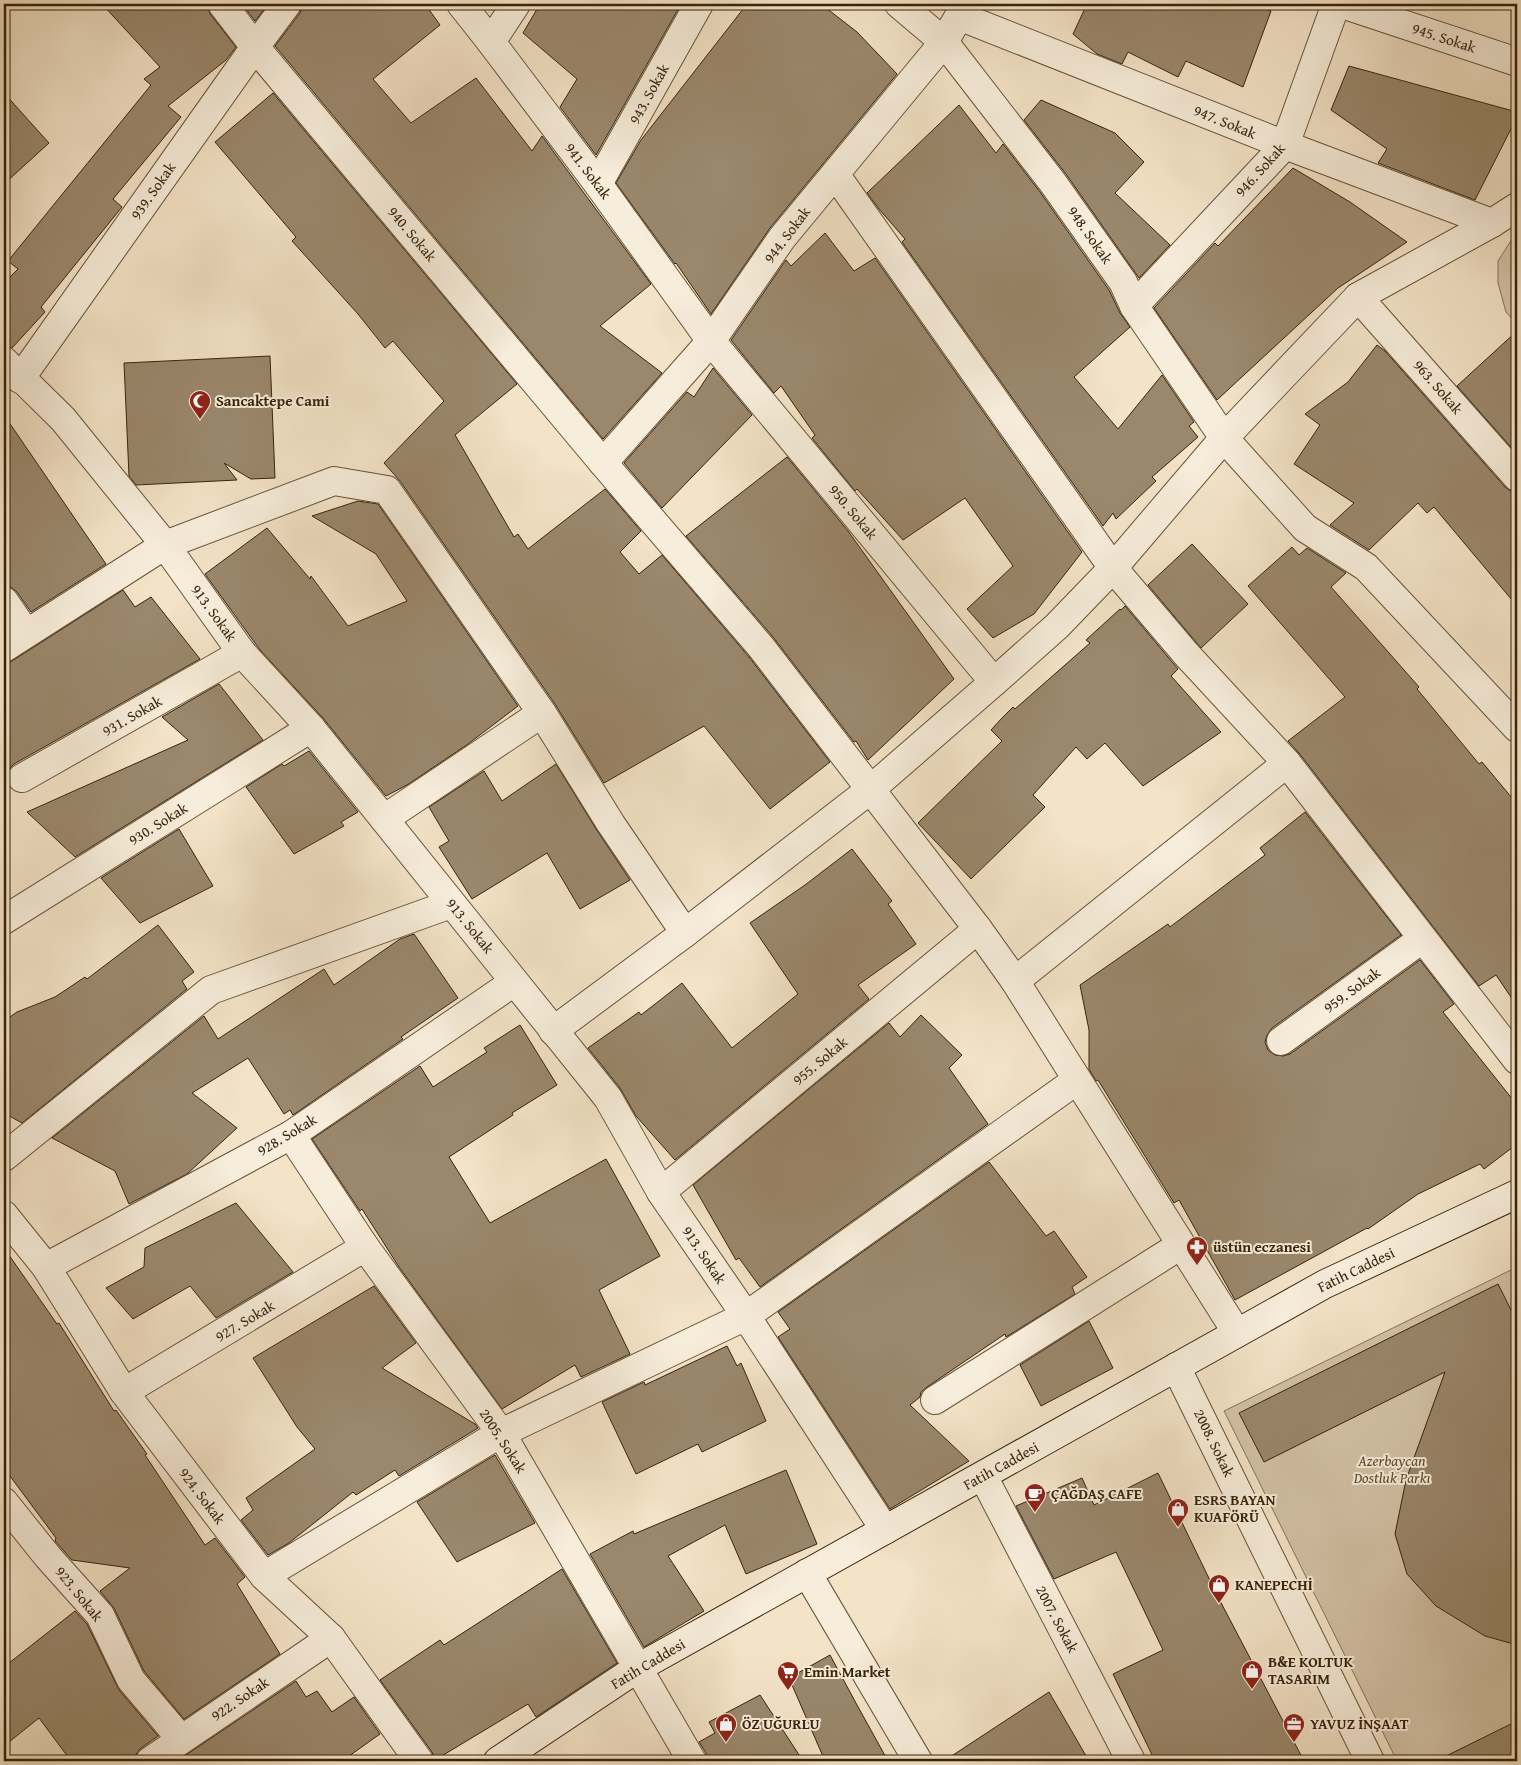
<svg xmlns="http://www.w3.org/2000/svg" width="1521" height="1765" font-family="'Gentium Book Plus',serif">
<style>
.green{fill:#d3c2a7;stroke:#867258}
.building{fill:#9a876c;stroke:#392309}
.lines{fill:none;stroke-linecap:round;stroke-linejoin:round}
.street-casing{stroke:#685338;stroke-width:30}
.secondary-casing{stroke:#392309;stroke-width:30}
.street{stroke:#f7eddb;stroke-width:28}
.secondary{stroke:#f7eddb;stroke-width:28}
.labels{text-anchor:middle;stroke-width:4;stroke-linejoin:round;paint-order:stroke}
.street-label{font-size:15px;fill:#392309;stroke:#f7eddb}
.poi-label{font-size:15px;font-weight:bold;fill:#392309;stroke:#f7eddb;text-anchor:start}
.park-label{font-size:15px;font-style:italic;fill:#604b30;stroke:#f7eddb}
</style>
<rect width="100%" height="100%" fill="#f3e3c7"/>
<filter id="stains"><feTurbulence type="fractalNoise" baseFrequency=".004" numOctaves="4"/><feColorMatrix values="0 0 0 0 .2 0 0 0 0 .09 0 0 0 0 .02 0 0 0 .5 -.17"/></filter>
<radialGradient id="worn" r=".72"><stop offset=".6" stop-color="#630" stop-opacity="0"/><stop offset="1" stop-color="#630" stop-opacity=".3"/></radialGradient>
<g class="green">
<path d="M 1517,233 L 1517,324 L 1506,312 L 1498,283 L 1498,261 L 1514,236 Z"/>
<path d="M 1517,1267 L 1517,1761 L 1397,1761 L 1224,1411 Z"/>
</g>
<g class="building">
<path d="M 102,4 L 207,4 L 210,14 L 236,47 L 226,60 L 168,106 L 181,117 L 113,199 L 122,207 L 41,307 L 45,312 L 12,348 L 4,346 L 4,283 L 18,269 L 8,261 L 151,85 L 144,79 L 160,67 Z"/>
<path d="M 242,4 L 268,4 L 255,21 Z"/>
<path d="M 302,4 L 425,4 L 440,25 L 373,79 L 411,123 L 476,78 L 532,151 L 542,136 L 651,284 L 600,326 L 662,373 L 603,439 L 275,46 L 300,13 Z"/>
<path d="M 540,4 L 681,4 L 596,155 L 560,107 L 577,79 L 523,33 Z"/>
<path d="M 747,4 L 821,4 L 857,32 L 897,74 L 770,228 L 711,314 L 676,263 L 675,264 L 616,183 L 641,140 Z"/>
<path d="M 1087,4 L 1252,4 L 1271,11 L 1243,87 L 1186,61 L 1178,77 L 1128,52 L 1122,64 L 1097,54 L 1073,34 Z"/>
<path d="M 1349,66 L 1517,112 L 1517,117 L 1475,200 L 1378,163 L 1387,149 L 1331,110 Z"/>
<path d="M 4,93 L 49,143 L 4,184 Z"/>
<path d="M 273,93 L 517,384 L 455,435 L 514,537 L 518,534 L 528,549 L 605,489 L 641,531 L 620,552 L 639,574 L 662,555 L 749,657 L 830,762 L 770,809 L 704,726 L 604,783 L 555,704 L 400,481 L 384,463 L 444,401 L 393,341 L 385,348 L 358,314 L 292,241 L 296,237 L 215,142 Z"/>
<path d="M 1041,100 L 1115,133 L 1144,162 L 1115,193 L 1170,245 L 1139,278 L 1066,174 L 1024,120 Z"/>
<path d="M 959,105 L 996,153 L 1003,144 L 1040,192 L 1109,290 L 1120,313 L 1130,327 L 1074,377 L 1118,429 L 1162,375 L 1194,422 L 1189,426 L 1198,437 L 1152,477 L 1156,481 L 1116,519 L 1113,513 L 1103,526 L 902,242 L 905,239 L 879,209 L 867,193 Z"/>
<path d="M 1293,168 L 1350,202 L 1407,242 L 1338,288 L 1217,400 L 1154,308 L 1215,243 L 1218,246 Z"/>
<path d="M 825,233 L 854,271 L 875,258 L 1082,552 L 1034,614 L 993,638 L 967,609 L 1013,566 L 965,498 L 903,540 L 857,489 L 855,491 L 812,438 L 815,435 L 781,386 L 774,393 L 731,340 L 786,260 L 791,266 Z"/>
<path d="M 1517,331 L 1517,454 L 1457,386 Z"/>
<path d="M 1377,345 L 1385,351 L 1505,487 L 1512,492 L 1517,492 L 1517,606 L 1434,507 L 1427,513 L 1418,503 L 1369,550 L 1330,525 L 1354,503 L 1294,464 L 1320,425 L 1305,414 L 1348,382 Z"/>
<path d="M 270,356 L 275,478 L 251,479 L 224,463 L 237,480 L 136,485 L 129,476 L 124,363 Z"/>
<path d="M 713,368 L 752,415 L 662,508 L 624,463 L 687,392 L 694,397 Z"/>
<path d="M 4,415 L 106,564 L 31,612 L 17,592 L 11,587 L 4,586 Z"/>
<path d="M 787,457 L 848,531 L 954,679 L 868,760 L 856,741 L 854,742 L 773,637 L 686,536 Z"/>
<path d="M 358,501 L 378,504 L 518,706 L 468,744 L 407,785 L 386,796 L 323,718 L 260,650 L 205,574 L 267,528 L 310,579 L 311,576 L 348,626 L 407,601 L 376,554 L 312,516 Z"/>
<path d="M 1192,544 L 1248,604 L 1201,648 L 1148,585 Z"/>
<path d="M 1292,547 L 1299,555 L 1307,548 L 1346,573 L 1331,587 L 1419,687 L 1417,689 L 1479,764 L 1482,762 L 1517,804 L 1517,1006 L 1496,975 L 1479,986 L 1299,753 L 1288,741 L 1345,697 L 1248,586 Z"/>
<path d="M 123,590 L 135,607 L 151,597 L 200,659 L 14,764 L 8,771 L 6,777 L 8,783 L 4,785 L 4,663 L 12,661 Z"/>
<path d="M 1125,606 L 1178,669 L 1171,676 L 1221,732 L 1143,786 L 1105,743 L 1087,759 L 1076,747 L 1033,795 L 1045,807 L 971,879 L 918,823 L 1002,741 L 991,730 L 1002,718 L 1013,707 L 1015,709 L 1090,643 L 1086,640 L 1120,609 L 1121,610 Z"/>
<path d="M 219,684 L 263,740 L 75,857 L 27,812 L 188,740 L 162,717 Z"/>
<path d="M 309,751 L 358,812 L 341,822 L 344,826 L 294,854 L 246,787 L 282,764 L 284,766 Z"/>
<path d="M 556,764 L 598,832 L 630,880 L 580,909 L 547,853 L 472,899 L 439,847 L 449,841 L 429,807 L 484,771 L 502,801 Z"/>
<path d="M 1305,812 L 1401,935 L 1272,1028 L 1267,1035 L 1265,1042 L 1268,1050 L 1275,1055 L 1283,1056 L 1290,1054 L 1420,960 L 1454,1004 L 1443,1012 L 1517,1105 L 1517,1144 L 1484,1169 L 1480,1164 L 1418,1194 L 1368,1229 L 1367,1228 L 1235,1300 L 1179,1200 L 1174,1203 L 1098,1080 L 1096,1081 L 1089,1069 L 1089,1030 L 1080,985 L 1168,924 L 1170,927 L 1265,855 L 1260,848 Z"/>
<path d="M 179,829 L 213,886 L 140,923 L 101,878 Z"/>
<path d="M 852,849 L 892,901 L 888,904 L 916,944 L 858,985 L 869,999 L 675,1160 L 636,1116 L 620,1088 L 588,1048 L 639,1012 L 641,1015 L 682,983 L 732,1048 L 798,994 L 750,923 L 805,885 Z"/>
<path d="M 158,925 L 194,972 L 182,981 L 187,989 L 22,1123 L 4,1113 L 4,1021 L 17,1012 L 55,997 L 85,977 L 87,979 Z"/>
<path d="M 414,934 L 458,998 L 401,1037 L 403,1039 L 293,1115 L 290,1110 L 284,1114 L 248,1058 L 192,1093 L 237,1128 L 187,1174 L 129,1204 L 115,1171 L 52,1138 L 204,1016 L 218,1039 L 324,969 L 334,985 L 400,939 Z"/>
<path d="M 921,1015 L 962,1055 L 949,1068 L 988,1124 L 760,1287 L 739,1258 L 736,1260 L 693,1185 L 889,1023 L 900,1037 Z"/>
<path d="M 520,1025 L 557,1085 L 512,1113 L 513,1115 L 449,1157 L 490,1223 L 606,1159 L 660,1256 L 599,1290 L 630,1354 L 581,1377 L 575,1365 L 502,1409 L 399,1267 L 362,1209 L 360,1211 L 312,1139 L 420,1066 L 433,1087 L 487,1052 L 484,1048 Z"/>
<path d="M 989,1162 L 1046,1236 L 1054,1231 L 1087,1277 L 1072,1287 L 1075,1294 L 1006,1337 L 1005,1334 L 927,1387 L 921,1392 L 920,1397 L 910,1405 L 969,1461 L 890,1509 L 778,1337 L 790,1329 L 778,1312 Z"/>
<path d="M 236,1203 L 293,1272 L 216,1318 L 190,1286 L 133,1319 L 106,1288 L 144,1267 L 145,1248 Z"/>
<path d="M 4,1248 L 57,1324 L 59,1323 L 114,1411 L 116,1410 L 147,1454 L 145,1455 L 205,1545 L 215,1538 L 245,1577 L 237,1584 L 280,1654 L 184,1719 L 144,1671 L 114,1608 L 100,1591 L 130,1568 L 72,1560 L 55,1541 L 56,1538 L 4,1468 Z"/>
<path d="M 1498,1284 L 1517,1322 L 1517,1645 L 1485,1636 L 1436,1606 L 1407,1574 L 1395,1534 L 1406,1480 L 1445,1372 L 1264,1462 L 1239,1413 Z"/>
<path d="M 374,1286 L 416,1343 L 382,1368 L 475,1424 L 478,1428 L 399,1476 L 395,1470 L 356,1495 L 353,1492 L 289,1543 L 268,1555 L 241,1520 L 253,1510 L 246,1498 L 315,1449 L 297,1427 L 253,1358 Z"/>
<path d="M 1089,1321 L 1113,1368 L 1041,1406 L 1020,1365 Z"/>
<path d="M 727,1346 L 737,1366 L 741,1363 L 766,1421 L 702,1452 L 698,1444 L 636,1474 L 602,1402 L 644,1382 L 645,1385 Z"/>
<path d="M 495,1455 L 535,1523 L 457,1562 L 417,1502 Z"/>
<path d="M 786,1470 L 817,1544 L 746,1574 L 725,1525 L 668,1556 L 704,1611 L 644,1647 L 590,1554 L 633,1531 L 634,1534 Z"/>
<path d="M 1158,1473 L 1218,1597 L 1304,1761 L 1155,1761 L 1113,1674 L 1163,1650 L 1116,1552 L 1054,1579 L 1016,1506 L 1082,1478 L 1094,1505 Z"/>
<path d="M 562,1569 L 617,1663 L 536,1717 L 528,1704 L 435,1760 L 432,1752 L 380,1680 L 440,1640 L 444,1645 Z"/>
<path d="M 75,1611 L 87,1624 L 119,1690 L 158,1736 L 141,1748 L 136,1754 L 135,1761 L 71,1761 L 39,1718 L 4,1746 L 4,1667 Z"/>
<path d="M 830,1655 L 857,1705 L 888,1761 L 825,1761 L 789,1678 Z"/>
<path d="M 296,1681 L 306,1697 L 317,1691 L 332,1712 L 354,1697 L 380,1734 L 342,1761 L 177,1761 Z"/>
<path d="M 1049,1692 L 1089,1761 L 944,1761 Z"/>
<path d="M 760,1695 L 803,1761 L 708,1761 L 706,1753 L 699,1742 L 715,1733 L 709,1722 Z"/>
<path d="M 1517,1721 L 1517,1761 L 1436,1761 Z"/>
</g>
<g class="lines">
<g class="street-casing">
<g id="street">
<path d="M 222,4 L 255,47 L 603,463 L 761,647 L 978,929 L 1015,981 L 1237,1333"/>
<path d="M 461,4 L 491,42 L 598,184 L 711,341 L 994,682"/>
<path d="M 899,4 L 944,42 L 1053,183 L 1123,282 L 1134,306 L 1224,438 L 1305,528 L 1366,567 L 1517,728"/>
<path d="M 1342,4 L 1517,62"/>
<path d="M 959,16 L 1285,145 L 1492,223"/>
<path d="M 491,42 L 516,4"/>
<path d="M 835,174 L 1113,568 L 1187,655 L 1287,763 L 1517,1060"/>
<path d="M 598,184 L 699,4"/>
<path d="M 1358,297 L 1517,477"/>
<path d="M 1134,306 L 1285,145 L 1336,4"/>
<path d="M 4,361 L 63,419 L 165,545 L 242,653 L 311,728 L 608,1098 L 661,1192 L 746,1316 L 885,1530"/>
<path d="M 20,379 L 255,47 L 287,4"/>
<path d="M 603,463 L 711,341 L 782,238 L 944,42 L 966,4"/>
<path d="M 4,601 L 26,633"/>
<path d="M 4,648 L 165,545 L 334,481 L 387,490 L 542,713 L 611,824 L 685,933"/>
<path d="M 22,778 L 242,653"/>
<path d="M 384,819 L 542,713"/>
<path d="M 4,920 L 311,728"/>
<path d="M 1015,981 L 1287,763"/>
<path d="M 553,1031 L 685,933 L 871,789 L 994,682 L 1057,626 L 1113,568 L 1224,438 L 1358,297 L 1492,223 L 1517,207"/>
<path d="M 1281,1041 L 1422,939"/>
<path d="M 291,1135 L 365,1247 L 501,1433 L 692,1761"/>
<path d="M 4,1157 L 211,990 L 451,904"/>
<path d="M 661,1192 L 978,929"/>
<path d="M 4,1215 L 46,1267 L 124,1392 L 264,1576 L 331,1638 L 419,1761"/>
<path d="M 46,1267 L 291,1135 L 514,982"/>
<path d="M 1176,1367 L 1370,1761"/>
<path d="M 124,1392 L 365,1247"/>
<path d="M 935,1400 L 1181,1245"/>
<path d="M 983,1476 L 1131,1761"/>
<path d="M 4,1502 L 48,1557 L 100,1615 L 131,1680 L 181,1739"/>
<path d="M 807,1573 L 918,1761"/>
<path d="M 264,1576 L 501,1433 L 746,1316 L 1077,1080"/>
<path d="M 150,1761 L 331,1638"/>
</g>
</g>
<g class="secondary-casing">
<path id="secondary" d="M 498,1761 L 636,1669 L 1325,1284 L 1517,1194"/>
</g>
<use href="#street" class="street"/>
<use href="#secondary" class="secondary"/>
</g>
<defs>
<g id="mosque-pin" transform="scale(1.125)"><path d="M0 17L-7.5 6A9.5 9.5 0 1 1 7.5 6Z" fill="#8f2418" stroke="#f7eddb"/><path d="M3.5-4.9A6 6 0 1 0 3.5 4.9A5 5 0 1 1 3.5-4.9Z" fill="#fff"/></g>
<g id="pharmacy-pin" transform="scale(1.125)"><path d="M0 17L-7.5 6A9.5 9.5 0 1 1 7.5 6Z" fill="#8f2418" stroke="#f7eddb"/><path d="M-2-6h4v4h4v4h-4v4h-4v-4h-4v-4h4Z" fill="#fff"/></g>
<g id="cafe-pin" transform="scale(1.125)"><path d="M0 17L-7.5 6A9.5 9.5 0 1 1 7.5 6Z" fill="#8f2418" stroke="#f7eddb"/><path d="M-5.5-4.5H6V0H3Q3 3.5 0 3.5H-2.5Q-5.5 3.5-5.5 0ZM3-3.2v2h1.7v-2ZM-6 4.5H4V6H-6Z" fill="#fff"/></g>
<g id="shop-pin" transform="scale(1.125)"><path d="M0 17L-7.5 6A9.5 9.5 0 1 1 7.5 6Z" fill="#8f2418" stroke="#f7eddb"/><path d="M-5-2.5h2.3a2.7 3.5 0 0 1 5.4 0H5L5.5 6h-11ZM-1.5-2.5h3a1.5 2.3 0 0 0-3 0Z" fill="#fff"/></g>
<g id="supermarket-pin" transform="scale(1.125)"><path d="M0 17L-7.5 6A9.5 9.5 0 1 1 7.5 6Z" fill="#8f2418" stroke="#f7eddb"/><path d="M-6-5.5h2.5l.6 2H6L4.5 2H-2.5L-4.4-4H-6ZM-1.5 3.2a1.3 1.3 0 1 0 .1 0ZM3 3.2a1.3 1.3 0 1 0 .1 0Z" fill="#fff"/></g>
<g id="office-pin" transform="scale(1.125)"><path d="M0 17L-7.5 6A9.5 9.5 0 1 1 7.5 6Z" fill="#8f2418" stroke="#f7eddb"/><path d="M-6-3h4V-5.5h4V-3h4V5H-6ZM-1-4.5V-3h2v-1.5ZM-6 0V1H6V0Z" fill="#fff"/></g>
</defs>
<g fill-rule="evenodd">
<use href="#mosque-pin" x="200" y="401"/>
<use href="#pharmacy-pin" x="1197" y="1247"/>
<use href="#cafe-pin" x="1035" y="1494"/>
<use href="#shop-pin" x="1178" y="1509"/>
<use href="#shop-pin" x="1219" y="1585"/>
<use href="#shop-pin" x="1252" y="1671"/>
<use href="#supermarket-pin" x="788" y="1672"/>
<use href="#shop-pin" x="726" y="1724"/>
<use href="#office-pin" x="1294" y="1724"/>
</g>
<g class="labels">
<g class="street-label">
<text transform="translate(1444 38) rotate(18)" y="5">945. Sokak</text>
<text transform="translate(649 94) rotate(-61)" y="5">943. Sokak</text>
<text transform="translate(1225 122) rotate(22)" y="5">947. Sokak</text>
<text transform="translate(1260 170) rotate(-48)" y="5">946. Sokak</text>
<text transform="translate(588 171) rotate(53)" y="5">941. Sokak</text>
<text transform="translate(153 191) rotate(-55)" y="5">939. Sokak</text>
<text transform="translate(412 234) rotate(50)" y="5">940. Sokak</text>
<text transform="translate(787 235) rotate(-53)" y="5">944. Sokak</text>
<text transform="translate(1090 235) rotate(55)" y="5">948. Sokak</text>
<text transform="translate(1438 387) rotate(49)" y="5">963. Sokak</text>
<text transform="translate(853 512) rotate(50)" y="5">950. Sokak</text>
<text transform="translate(214 613) rotate(54)" y="5">913. Sokak</text>
<text transform="translate(132 716) rotate(-30)" y="5">931. Sokak</text>
<text transform="translate(158 824) rotate(-32)" y="5">930. Sokak</text>
<text transform="translate(470 926) rotate(51)" y="5">913. Sokak</text>
<text transform="translate(1352 990) rotate(-36)" y="5">959. Sokak</text>
<text transform="translate(820 1061) rotate(-40)" y="5">955. Sokak</text>
<text transform="translate(287 1135) rotate(-31)" y="5">928. Sokak</text>
<text transform="translate(704 1255) rotate(56)" y="5">913. Sokak</text>
<text transform="translate(1356 1270) rotate(-26)" y="5">Fatih Caddesi</text>
<text transform="translate(245 1321) rotate(-31)" y="5">927. Sokak</text>
<text transform="translate(503 1441) rotate(57)" y="5">2005. Sokak</text>
<text transform="translate(1214 1443) rotate(64)" y="5">2008. Sokak</text>
<text transform="translate(1001 1466) rotate(-29)" y="5">Fatih Caddesi</text>
<text transform="translate(202 1496) rotate(53)" y="5">924. Sokak</text>
<text transform="translate(79 1594) rotate(51)" y="5">923. Sokak</text>
<text transform="translate(1057 1619) rotate(62)" y="5">2007. Sokak</text>
<text transform="translate(648 1664) rotate(-31)" y="5">Fatih Caddesi</text>
<text transform="translate(240 1699) rotate(-34)" y="5">922. Sokak</text>
</g>
<g class="poi-label">
<text x="216" y="406">Sancaktepe Cami</text>
<text x="1213" y="1252">üstün eczanesi</text>
<text x="1051" y="1499">ÇAĞDAŞ CAFE</text>
<text x="1194" y="1505">ESRS BAYAN<tspan x="1194" dy="17">KUAFÖRÜ</tspan></text>
<text x="1235" y="1590">KANEPECHİ</text>
<text x="1268" y="1667">B&amp;E KOLTUK<tspan x="1268" dy="17">TASARIM</tspan></text>
<text x="804" y="1677">Emin Market</text>
<text x="742" y="1729">ÖZ UĞURLU</text>
<text x="1310" y="1729">YAVUZ İNŞAAT</text>
</g>
<g class="park-label">
<text x="1392" y="1466">Azerbaycan<tspan x="1392" dy="17">Dostluk Parkı</tspan></text>
</g>
</g>
<rect width="1521" height="1765" fill="none" stroke="#f3e3c7" stroke-width="20"/>
<rect x="5" y="5" width="1511" height="1755" fill="none" stroke="#392309" stroke-width="2.5"/>
<rect x="10" y="10" width="1501" height="1745" fill="none" stroke="#392309"/>
<rect width="100%" height="100%" filter="url(#stains)"/>
<rect width="100%" height="100%" fill="url(#worn)"/>
</svg>
